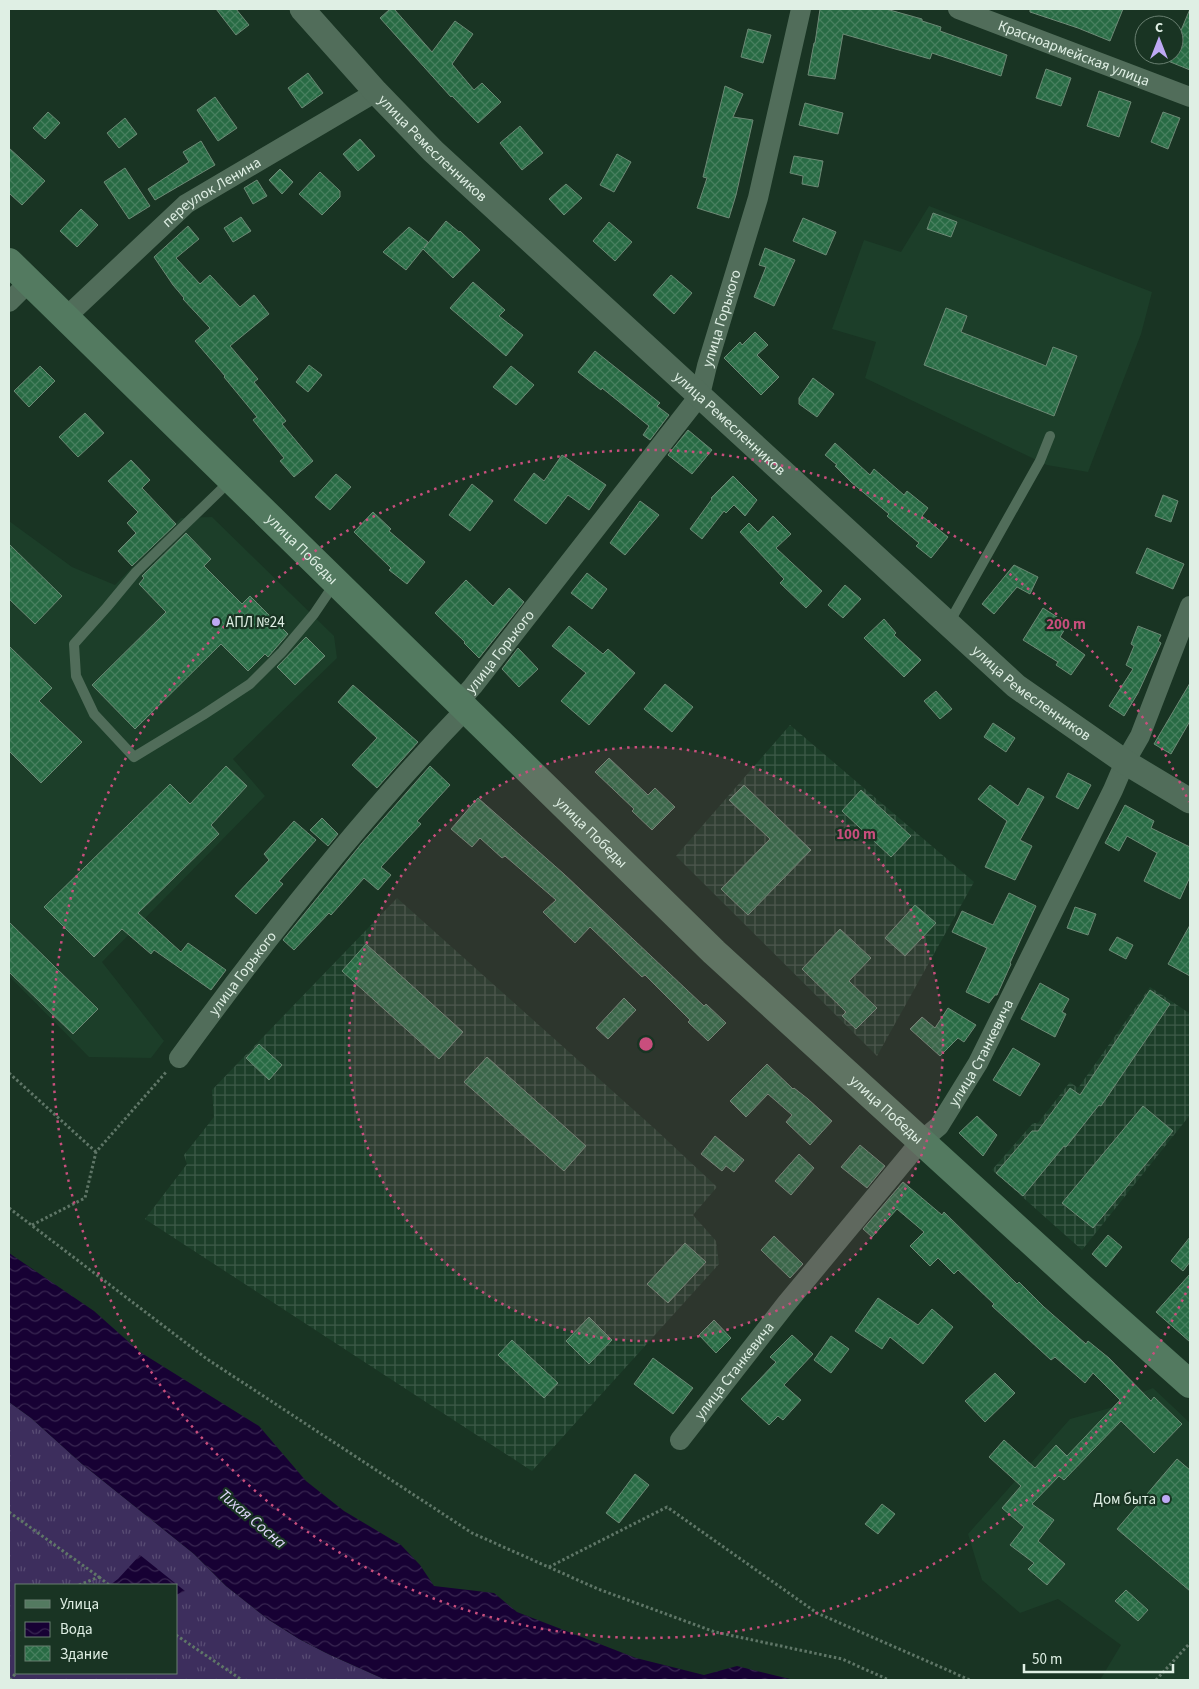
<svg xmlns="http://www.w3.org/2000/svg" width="1199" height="1689" font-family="'Source Sans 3',sans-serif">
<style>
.built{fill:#1c3e29}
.industrial{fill:url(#industrial-grid)}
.grass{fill:url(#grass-tufts);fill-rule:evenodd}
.water{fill:url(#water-waves)}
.building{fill:url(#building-cross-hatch);stroke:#6c8975}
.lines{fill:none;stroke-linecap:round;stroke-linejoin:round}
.path{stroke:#5f7667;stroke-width:3;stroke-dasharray:2.5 2.5;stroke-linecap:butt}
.service{stroke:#516d5a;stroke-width:10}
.minor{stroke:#516d5a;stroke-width:20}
.tertiary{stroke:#516d5a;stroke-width:25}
.secondary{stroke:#537a60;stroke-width:28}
.ring{fill:none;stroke:#c94e7d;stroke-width:2.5;stroke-dasharray:2.5 5}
.poi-dot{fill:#bea9f4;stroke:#193423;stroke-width:2}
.labels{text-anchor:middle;stroke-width:4.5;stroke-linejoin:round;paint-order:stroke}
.street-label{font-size:15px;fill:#dfefe4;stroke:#193423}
.poi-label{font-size:15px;fill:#dfefe4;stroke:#193423;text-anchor:start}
.water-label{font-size:16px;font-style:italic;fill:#e2d9fd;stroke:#193423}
.centre{fill:#c94e7d;stroke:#193423;stroke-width:2.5}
.ring-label{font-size:15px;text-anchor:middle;font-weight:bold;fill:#c94e7d;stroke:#193423;stroke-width:4.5;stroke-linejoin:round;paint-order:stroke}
</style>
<defs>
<pattern id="industrial-grid" width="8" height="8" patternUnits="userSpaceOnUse" patternTransform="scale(1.25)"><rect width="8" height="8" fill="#1c3e29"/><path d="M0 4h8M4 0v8" fill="none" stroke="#3d5a48"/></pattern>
<pattern id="grass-tufts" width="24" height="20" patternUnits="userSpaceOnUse" patternTransform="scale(1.25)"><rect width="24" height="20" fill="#3d2e5d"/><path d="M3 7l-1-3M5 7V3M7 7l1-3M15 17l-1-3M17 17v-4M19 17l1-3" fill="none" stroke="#594d74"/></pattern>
<pattern id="water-waves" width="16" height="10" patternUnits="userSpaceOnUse" patternTransform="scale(1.25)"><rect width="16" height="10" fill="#170134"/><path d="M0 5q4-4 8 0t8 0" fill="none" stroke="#382651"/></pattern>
<pattern id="building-cross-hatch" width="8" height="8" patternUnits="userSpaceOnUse" patternTransform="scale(1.25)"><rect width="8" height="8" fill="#286b44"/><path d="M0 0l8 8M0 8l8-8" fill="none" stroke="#47805f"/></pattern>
</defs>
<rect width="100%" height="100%" fill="#193423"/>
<g class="built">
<path d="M 929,206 L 1152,292 L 1141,334 L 1088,472 L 1047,465 L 865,378 L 876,342 L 832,329 L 864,240 L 901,252 Z"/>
<path d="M 212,517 L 334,636 L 337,658 L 233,759 L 265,796 L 102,962 L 164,1041 L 151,1058 L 89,1057 L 9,976 L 9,521 L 72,567 L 115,585 L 181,518 Z"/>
<path d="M 1153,1388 L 1190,1423 L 1190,1680 L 1100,1680 L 1121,1645 L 1058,1599 L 1020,1613 L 982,1580 L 968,1534 L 1070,1419 L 1110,1408 L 1124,1408 L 1143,1392 Z"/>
</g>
<g class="industrial">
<path d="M 790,725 L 974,882 L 877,1056 L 676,856 Z"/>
<path d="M 397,898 L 655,1129 L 717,1187 L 693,1215 L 716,1241 L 719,1264 L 532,1471 L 145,1219 L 187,1164 L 184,1155 L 214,1117 L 212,1090 Z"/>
<path d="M 1150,987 L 1189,1013 L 1190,1013 L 1190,1115 L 1082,1250 L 992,1170 L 1033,1123 L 1038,1123 L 1070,1082 L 1078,1088 Z"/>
</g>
<path class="grass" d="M 9,1402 L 31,1418 L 82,1464 L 194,1554 L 226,1586 L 269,1620 L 299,1639 L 328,1654 L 386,1680 L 9,1680 ZM 16,1585 L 176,1585 L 176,1673 L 16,1673 Z"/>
<g class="water">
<path d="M 9,1253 L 94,1311 L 140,1352 L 259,1426 L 306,1481 L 344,1511 L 401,1545 L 420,1565 L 434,1586 L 494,1593 L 517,1612 L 636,1658 L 704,1675 L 737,1666 L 794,1680 L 386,1680 L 328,1654 L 299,1639 L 269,1620 L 226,1586 L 194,1554 L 82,1464 L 31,1418 L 9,1402 Z"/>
<path d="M 140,1555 L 185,1591 L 176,1595 L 176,1585 L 110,1585 L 118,1579 Z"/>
</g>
<g class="building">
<path d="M 216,9 L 236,9 L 249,25 L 236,35 Z"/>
<path d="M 390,9 L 394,9 L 432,52 L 455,21 L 473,34 L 452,64 L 474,90 L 482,83 L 501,102 L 478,123 L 452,96 L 451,97 L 380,18 Z"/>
<path d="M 820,9 L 886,9 L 922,19 L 922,21 L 941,27 L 940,31 L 1007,55 L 1001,76 L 932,53 L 930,59 L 843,34 L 835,79 L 808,75 L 814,43 L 815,43 Z"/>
<path d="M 1030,9 L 1123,9 L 1110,41 L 1078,28 L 1030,12 Z"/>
<path d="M 1190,9 L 1190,70 L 1168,61 L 1171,55 L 1174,55 L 1174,47 Z"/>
<path d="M 748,29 L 771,35 L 763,63 L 741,57 Z"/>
<path d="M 1046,69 L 1071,78 L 1061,106 L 1036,98 Z"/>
<path d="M 308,73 L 323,93 L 302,108 L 288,88 Z"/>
<path d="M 725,86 L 743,94 L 733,117 L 753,120 L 736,195 L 729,218 L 697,208 L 707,178 L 703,177 Z"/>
<path d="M 1099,91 L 1131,102 L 1119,137 L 1087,126 Z"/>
<path d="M 215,97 L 237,128 L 218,141 L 197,110 Z"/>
<path d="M 805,103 L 843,113 L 838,134 L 799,125 Z"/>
<path d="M 48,112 L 60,123 L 45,139 L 33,128 Z"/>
<path d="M 1163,112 L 1180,118 L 1168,149 L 1151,142 Z"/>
<path d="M 125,118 L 137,134 L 119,148 L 107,133 Z"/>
<path d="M 520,126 L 543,153 L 522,170 L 500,143 Z"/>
<path d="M 360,139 L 375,156 L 358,171 L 343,154 Z"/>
<path d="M 201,141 L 215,165 L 155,200 L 148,189 L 189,162 L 183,152 Z"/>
<path d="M 9,148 L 45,181 L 22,205 L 9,193 Z"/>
<path d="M 617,154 L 631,162 L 614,192 L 600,185 Z"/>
<path d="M 794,156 L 823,161 L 818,187 L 802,184 L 803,176 L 790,173 Z"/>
<path d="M 125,168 L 150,206 L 129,219 L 104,182 Z"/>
<path d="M 280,169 L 293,182 L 282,194 L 269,180 Z"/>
<path d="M 320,172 L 340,191 L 340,197 L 322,215 L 299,194 Z"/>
<path d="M 257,180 L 267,196 L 253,204 L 244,188 Z"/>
<path d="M 566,184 L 582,198 L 564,215 L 549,199 Z"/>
<path d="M 81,209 L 98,225 L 77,247 L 60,231 Z"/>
<path d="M 933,213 L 957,222 L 951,237 L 927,229 Z"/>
<path d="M 241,217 L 251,231 L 233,242 L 224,228 Z"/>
<path d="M 803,218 L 836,232 L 826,255 L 793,241 Z"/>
<path d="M 446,221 L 459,232 L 460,231 L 480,250 L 453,278 L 423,249 L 406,270 L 383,252 L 409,227 L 428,242 L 424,248 Z"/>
<path d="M 609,222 L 632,242 L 615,261 L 593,241 Z"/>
<path d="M 188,226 L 199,239 L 176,258 L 200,284 L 210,275 L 240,307 L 254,295 L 269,314 L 230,346 L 258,379 L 254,382 L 286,421 L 282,424 L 313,461 L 294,477 L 280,461 L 284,458 L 253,420 L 257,417 L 224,377 L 225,376 L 195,341 L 210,328 L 183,299 L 184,298 L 173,285 L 154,257 Z"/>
<path d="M 765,248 L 795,260 L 774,306 L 754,297 L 766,267 L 759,265 Z"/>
<path d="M 671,275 L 692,293 L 674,314 L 653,295 Z"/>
<path d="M 473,282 L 505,310 L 499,316 L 523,335 L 506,356 L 450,308 Z"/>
<path d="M 946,308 L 967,316 L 961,332 L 1046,366 L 1053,347 L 1077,356 L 1054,416 L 924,365 Z"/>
<path d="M 755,332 L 768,345 L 757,355 L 779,377 L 761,395 L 724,358 L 740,342 L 742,345 Z"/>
<path d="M 595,351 L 660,403 L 657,406 L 669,415 L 650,440 L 643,435 L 649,426 L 602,388 L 601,390 L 578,372 Z"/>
<path d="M 309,365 L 322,375 L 308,392 L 296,382 Z"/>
<path d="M 40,366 L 55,381 L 29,407 L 14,391 Z"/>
<path d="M 511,366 L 534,385 L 516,405 L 493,387 Z"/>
<path d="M 813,378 L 834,394 L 817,417 L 799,404 L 799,398 Z"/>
<path d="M 85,413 L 104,433 L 78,457 L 59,437 Z"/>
<path d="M 688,430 L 712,450 L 692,474 L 668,455 Z"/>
<path d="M 835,443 L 870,475 L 874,469 L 904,495 L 907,491 L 928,508 L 922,516 L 948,537 L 931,558 L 916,546 L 919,543 L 887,516 L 889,514 L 851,482 L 835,466 L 837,465 L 825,455 Z"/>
<path d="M 562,455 L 606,485 L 589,510 L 568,495 L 546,524 L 514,500 L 534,473 L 544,481 Z"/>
<path d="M 131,460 L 150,480 L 142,488 L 176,524 L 132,566 L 118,551 L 136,533 L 127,523 L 138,512 L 108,481 Z"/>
<path d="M 336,474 L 351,487 L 330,510 L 315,497 Z"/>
<path d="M 733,476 L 757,500 L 745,516 L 734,505 L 726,513 L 724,511 L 702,539 L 690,529 L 712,499 L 711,498 Z"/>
<path d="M 472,484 L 493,501 L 470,531 L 449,515 Z"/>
<path d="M 1163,495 L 1178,501 L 1171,522 L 1155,516 Z"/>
<path d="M 640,501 L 659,515 L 625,555 L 610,543 Z"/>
<path d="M 373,512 L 391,529 L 389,531 L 425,562 L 407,584 L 389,570 L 391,568 L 354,532 Z"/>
<path d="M 773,516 L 791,534 L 776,548 L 822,591 L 806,608 L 780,583 L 784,579 L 740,532 L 749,523 L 758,532 Z"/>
<path d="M 186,533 L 211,559 L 204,566 L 242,604 L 250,596 L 288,634 L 268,657 L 265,654 L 248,671 L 221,644 L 135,729 L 92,685 L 166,612 L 139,584 L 144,578 L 142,576 Z"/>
<path d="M 9,544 L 62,596 L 35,624 L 9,599 Z"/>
<path d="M 1147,548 L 1184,564 L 1173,589 L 1136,573 Z"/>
<path d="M 1014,565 L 1038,577 L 1030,594 L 1017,587 L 994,614 L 982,604 Z"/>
<path d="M 587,573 L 607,589 L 592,609 L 571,593 Z"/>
<path d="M 466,580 L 493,606 L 509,588 L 524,602 L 479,658 L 464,643 L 465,642 L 435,613 Z"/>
<path d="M 845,585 L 861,599 L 843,618 L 828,605 Z"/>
<path d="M 1043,608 L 1068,624 L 1060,637 L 1085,655 L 1071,675 L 1056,665 L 1058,662 L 1023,640 Z"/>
<path d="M 884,619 L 896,633 L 894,635 L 921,660 L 904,677 L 864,638 Z"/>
<path d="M 569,626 L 603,654 L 608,649 L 635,673 L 589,725 L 561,701 L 586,673 L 552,646 Z"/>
<path d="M 1138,626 L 1161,635 L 1158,641 L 1161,643 L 1138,693 L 1124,716 L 1109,706 L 1133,669 L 1126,665 L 1134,646 L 1131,644 Z"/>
<path d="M 306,637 L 325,656 L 295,685 L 277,667 Z"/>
<path d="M 9,646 L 52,688 L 39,701 L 82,742 L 41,783 L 9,751 Z"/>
<path d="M 518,648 L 538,669 L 519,687 L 502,669 Z"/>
<path d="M 1190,683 L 1190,721 L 1171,754 L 1154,744 Z"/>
<path d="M 665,684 L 693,707 L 672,732 L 644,709 Z"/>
<path d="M 353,685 L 418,742 L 377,788 L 352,765 L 377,738 L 338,702 Z"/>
<path d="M 936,691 L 952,709 L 940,719 L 924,701 Z"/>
<path d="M 993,723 L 1015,738 L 1006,752 L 984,737 Z"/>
<path d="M 609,758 L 648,795 L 655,788 L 675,807 L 652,830 L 632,811 L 634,809 L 595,772 Z"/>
<path d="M 226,766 L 247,786 L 211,825 L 219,834 L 138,913 L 181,952 L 188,943 L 226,970 L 211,990 L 154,950 L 151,954 L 122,929 L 94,957 L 44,907 L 170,784 L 190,804 Z"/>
<path d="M 430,766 L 450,785 L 417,821 L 421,824 L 381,867 L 391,875 L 378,890 L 364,878 L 331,915 L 329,913 L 294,950 L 283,940 L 362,843 Z"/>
<path d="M 1068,773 L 1091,785 L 1078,809 L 1056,797 Z"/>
<path d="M 744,785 L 811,850 L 748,915 L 721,889 L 770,839 L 729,800 Z"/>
<path d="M 990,785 L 1018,806 L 1028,788 L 1044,797 L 1020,840 L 1032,846 L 1015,880 L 985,867 L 1007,821 L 978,799 Z"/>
<path d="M 861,790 L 911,836 L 891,857 L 842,811 Z"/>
<path d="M 478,798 L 564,874 L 704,1006 L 706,1004 L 726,1023 L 708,1041 L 688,1022 L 690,1020 L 645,975 L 642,977 L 590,927 L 575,943 L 543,912 L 556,900 L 505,856 L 502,858 L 480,838 L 472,847 L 451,829 Z"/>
<path d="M 1125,805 L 1154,821 L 1151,828 L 1190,847 L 1190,877 L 1180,899 L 1144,881 L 1157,853 L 1127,836 L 1119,851 L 1105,843 Z"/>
<path d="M 322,818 L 338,834 L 328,846 L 310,830 Z"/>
<path d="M 294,821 L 316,840 L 279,881 L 283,884 L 256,914 L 235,896 L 269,860 L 264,854 Z"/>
<path d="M 1009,893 L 1036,906 L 1010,963 L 1011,964 L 997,995 L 995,995 L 989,1003 L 966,992 L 987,948 L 952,932 L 962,911 L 993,925 Z"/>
<path d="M 915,905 L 936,923 L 905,956 L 885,938 Z"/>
<path d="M 1075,907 L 1096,914 L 1088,935 L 1067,928 Z"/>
<path d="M 9,922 L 98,1009 L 73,1034 L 9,972 Z"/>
<path d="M 1190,925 L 1190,976 L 1168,964 Z"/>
<path d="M 840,929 L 871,958 L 849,981 L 877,1008 L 856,1029 L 842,1016 L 846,1012 L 802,969 Z"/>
<path d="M 1117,937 L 1133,945 L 1126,959 L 1109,950 Z"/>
<path d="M 366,944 L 463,1032 L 439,1059 L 342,971 Z"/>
<path d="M 1040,983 L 1069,999 L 1062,1012 L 1066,1014 L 1055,1037 L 1021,1019 Z"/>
<path d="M 1150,990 L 1170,1004 L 1101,1106 L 1099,1105 L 1066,1147 L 1064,1146 L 1023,1196 L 996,1173 L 1032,1131 L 1038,1131 L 1070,1088 L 1080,1095 Z"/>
<path d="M 624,998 L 636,1010 L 608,1039 L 596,1028 Z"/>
<path d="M 948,1008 L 976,1025 L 964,1042 L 958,1038 L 940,1056 L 910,1029 L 922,1017 L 935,1028 Z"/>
<path d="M 259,1044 L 282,1065 L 269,1080 L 246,1058 Z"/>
<path d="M 1013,1048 L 1040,1064 L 1020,1096 L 993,1080 Z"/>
<path d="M 487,1057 L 586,1146 L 564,1171 L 464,1082 Z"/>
<path d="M 767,1064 L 793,1089 L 794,1088 L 808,1099 L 832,1121 L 810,1145 L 786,1122 L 792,1115 L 768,1094 L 746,1117 L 730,1101 Z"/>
<path d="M 1143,1106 L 1173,1131 L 1093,1228 L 1062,1203 Z"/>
<path d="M 977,1116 L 997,1135 L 983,1156 L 959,1133 Z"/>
<path d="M 715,1136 L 744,1160 L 734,1172 L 726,1166 L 722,1171 L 701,1154 Z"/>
<path d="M 860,1145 L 885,1166 L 867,1188 L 841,1167 Z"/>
<path d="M 799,1154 L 814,1168 L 791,1195 L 775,1181 Z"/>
<path d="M 903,1182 L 942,1215 L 944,1212 L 1017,1284 L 1019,1282 L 1044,1307 L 1086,1344 L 1088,1341 L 1109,1358 L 1151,1401 L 1154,1397 L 1182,1424 L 1154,1453 L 1121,1421 L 1064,1480 L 1059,1476 L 1032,1504 L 1054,1520 L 1038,1541 L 1065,1564 L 1047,1585 L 1028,1569 L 1034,1563 L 1010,1545 L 1024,1527 L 1002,1508 L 1021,1486 L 989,1457 L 1004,1440 L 1035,1468 L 1056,1445 L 1067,1456 L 1120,1400 L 1093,1373 L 1085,1383 L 1055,1357 L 1051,1360 L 992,1306 L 994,1304 L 958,1270 L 954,1274 L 938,1258 L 930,1266 L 910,1246 L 924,1232 L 897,1209 L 872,1237 L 863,1229 Z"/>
<path d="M 1108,1235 L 1122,1247 L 1106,1267 L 1092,1254 Z"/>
<path d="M 774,1236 L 803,1264 L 790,1278 L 761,1250 Z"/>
<path d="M 1190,1237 L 1190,1262 L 1183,1271 L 1171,1261 Z"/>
<path d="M 685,1243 L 706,1262 L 668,1303 L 647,1284 Z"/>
<path d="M 1190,1274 L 1190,1342 L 1156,1312 Z"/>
<path d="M 878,1298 L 918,1325 L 932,1309 L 953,1327 L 923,1364 L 890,1337 L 882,1349 L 855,1331 Z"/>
<path d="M 589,1317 L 612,1340 L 589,1364 L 566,1341 Z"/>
<path d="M 714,1320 L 731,1338 L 716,1353 L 699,1335 Z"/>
<path d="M 792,1335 L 813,1354 L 784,1385 L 801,1400 L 783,1420 L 778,1416 L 769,1425 L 741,1399 L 776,1362 L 770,1357 Z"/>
<path d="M 831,1336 L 849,1349 L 831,1373 L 814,1360 Z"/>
<path d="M 512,1340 L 558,1383 L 544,1398 L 498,1355 Z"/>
<path d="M 653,1358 L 693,1388 L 673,1414 L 634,1384 Z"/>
<path d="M 995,1373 L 1015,1393 L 985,1422 L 965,1401 Z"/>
<path d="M 1177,1459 L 1190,1470 L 1190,1591 L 1117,1529 Z"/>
<path d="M 635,1474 L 649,1485 L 619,1523 L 606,1513 Z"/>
<path d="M 882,1504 L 895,1514 L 878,1534 L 865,1524 Z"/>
<path d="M 1126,1590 L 1148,1610 L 1138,1621 L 1115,1601 Z"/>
</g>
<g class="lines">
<g class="path">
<path d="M 9,1073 L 96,1152"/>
<path d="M 9,1208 L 207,1359 L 472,1533 L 598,1589 L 715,1632 L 842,1659 L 889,1680"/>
<path d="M 32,1225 L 85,1198 L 96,1152 L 167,1071"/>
<path d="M 9,1512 L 99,1577 L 79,1585"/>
<path d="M 549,1567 L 667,1507 L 817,1613 L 970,1680"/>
<path d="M 99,1577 L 109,1585"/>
<path d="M 176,1635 L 242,1680"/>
<path d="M 10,1680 L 16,1673"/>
<path d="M 1156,1680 L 1190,1643"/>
</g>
<g class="service">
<path d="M 230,481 L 136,572 L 107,607 L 74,644 L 76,676 L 94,714 L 134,757 L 203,715 L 250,684 L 282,652 L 314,614 L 335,583"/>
<path d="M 949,623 L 1040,461 L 1050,436"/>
</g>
<g class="minor">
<path id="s1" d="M 958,9 L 1190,97"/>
<path d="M 9,302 L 29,282"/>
<path id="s2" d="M 65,318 L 186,204 L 376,92"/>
<path id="s3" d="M 459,702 L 473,686 L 700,395 L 707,366 L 758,198 L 801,9"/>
<path id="s4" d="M 179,1058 C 267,937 362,817 466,709"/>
<path id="s5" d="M 680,1440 L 786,1304 L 921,1141 L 939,1126 L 978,1063 L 1113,790 L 1125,762 L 1140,736 L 1190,606"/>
</g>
<path class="tertiary" id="s6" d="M 302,9 L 376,92 L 433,151 L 1016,686 L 1125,762 L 1190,801"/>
<path class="secondary" id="s7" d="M 9,262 L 714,952 L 1081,1287 L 1190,1384"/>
</g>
<circle cx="646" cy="1044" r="297" fill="#c94e7d" fill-opacity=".12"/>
<g class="ring">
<circle cx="646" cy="1044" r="297"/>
<path d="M1189 1286A594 594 0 1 1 1189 802"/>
</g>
<g class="poi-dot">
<circle cx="216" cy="622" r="5"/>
<circle cx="1166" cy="1499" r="5"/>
</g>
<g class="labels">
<g class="street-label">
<text dy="5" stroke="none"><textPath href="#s1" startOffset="124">Красноармейская улица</textPath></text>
<text dy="5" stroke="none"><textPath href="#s6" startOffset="191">улица Ремесленников</textPath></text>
<text dy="5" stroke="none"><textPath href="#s2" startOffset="194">переулок Ленина</textPath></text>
<text dy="5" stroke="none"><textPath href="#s3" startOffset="470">улица Горького</textPath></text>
<text dy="5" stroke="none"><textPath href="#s6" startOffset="596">улица Ремесленников</textPath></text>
<text dy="5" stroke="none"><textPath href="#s7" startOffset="410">улица Победы</textPath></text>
<text dy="5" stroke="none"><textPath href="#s3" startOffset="65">улица Горького</textPath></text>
<text dy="5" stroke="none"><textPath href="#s6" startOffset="1001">улица Ремесленников</textPath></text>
<text dy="5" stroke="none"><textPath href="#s7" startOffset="815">улица Победы</textPath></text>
<text dy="5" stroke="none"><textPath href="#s4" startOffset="106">улица Горького</textPath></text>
<text dy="5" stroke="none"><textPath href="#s5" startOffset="492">улица Станкевича</textPath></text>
<text dy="5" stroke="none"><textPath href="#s7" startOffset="1220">улица Победы</textPath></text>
<text dy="5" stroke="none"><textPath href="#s5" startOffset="88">улица Станкевича</textPath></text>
</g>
<g class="poi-label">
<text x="226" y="627">АПЛ №24</text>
<text x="1156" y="1504" text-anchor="end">Дом быта</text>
</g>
<g class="water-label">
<text transform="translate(253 1518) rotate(40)" y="6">Тихая Сосна</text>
</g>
</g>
<circle cx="646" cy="1044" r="8" class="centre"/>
<g class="ring-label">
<text x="1066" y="629">200 m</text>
<text x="856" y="839">100 m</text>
</g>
<rect width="1199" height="1689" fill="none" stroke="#dfefe4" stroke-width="20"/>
<rect x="15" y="1584" width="162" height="90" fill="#193423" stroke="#687f70"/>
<rect x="25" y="1600" width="25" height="8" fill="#537a60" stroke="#687f70"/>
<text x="60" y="1609" font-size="15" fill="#dfefe4">Улица</text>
<rect x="25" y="1622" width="25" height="15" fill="url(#water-waves)" stroke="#687f70"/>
<text x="60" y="1634" font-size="15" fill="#dfefe4">Вода</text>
<rect x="25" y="1646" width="25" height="15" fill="url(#building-cross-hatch)" stroke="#687f70"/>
<text x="60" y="1659" font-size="15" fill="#dfefe4">Здание</text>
<g transform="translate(1159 40)"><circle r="24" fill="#193423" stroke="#687f70"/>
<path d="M0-4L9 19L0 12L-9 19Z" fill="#bea9f4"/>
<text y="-8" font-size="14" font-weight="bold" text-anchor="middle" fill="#dfefe4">С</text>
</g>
<path d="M1024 1664v8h149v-8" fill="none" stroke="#dfefe4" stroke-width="2.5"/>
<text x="1032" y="1664" font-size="15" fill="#dfefe4" stroke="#193423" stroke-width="4" paint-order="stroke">50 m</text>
</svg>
